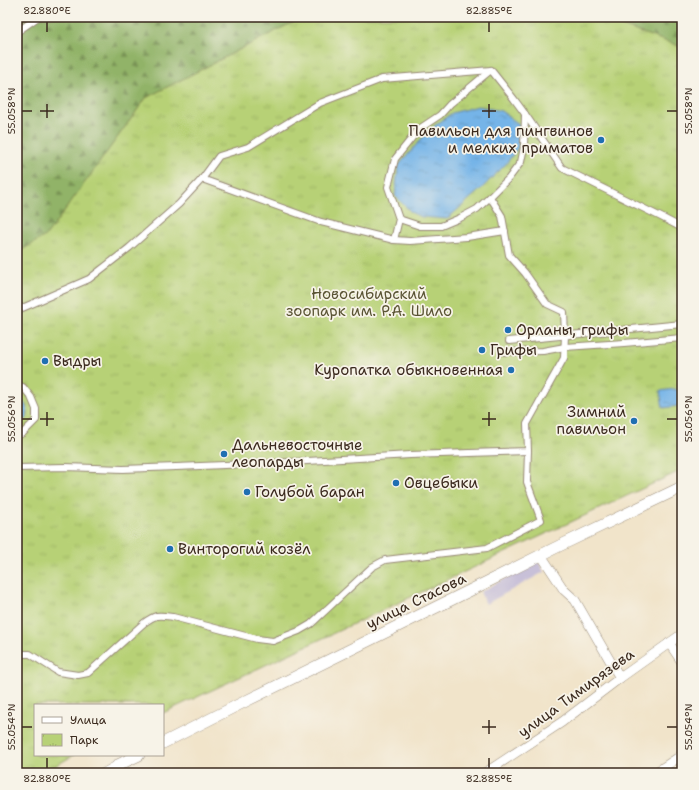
<svg xmlns="http://www.w3.org/2000/svg" width="699" height="790" font-family="'Shantell Sans',sans-serif">
<style>
.industrial{fill:#c8c0d8}
.forest{fill:url(#forest-firs);stroke:#666e42}
.park{fill:url(#park-tufts);stroke:#797e4a}
.water{fill:url(#water-ripples);stroke:#586f83}
.lines{fill:none;stroke-linecap:round;stroke-linejoin:round}
.pedestrian-casing{stroke:#968774;stroke-width:8}
.minor-casing{stroke:#968774;stroke-width:10}
.tertiary-casing{stroke:#968774;stroke-width:12}
.pedestrian{stroke:#fff;stroke-width:6}
.minor{stroke:#fff;stroke-width:9}
.tertiary{stroke:#fff;stroke-width:11}
.ticks{fill:none;stroke:#3b2a1e;stroke-width:1.5}
.poi-dot{fill:#1f6fb2;stroke:#f7f3e8;stroke-width:1.5}
.labels{text-anchor:middle;stroke-width:3.5;stroke-linejoin:round;paint-order:stroke}
.poi-label{font-size:15px;fill:#3b2a1e;stroke:#f7f3e8;text-anchor:start}
.park-label{font-size:15px;fill:#5a5434;stroke:#f7f3e8}
.street-label{font-size:15px;fill:#3b2a1e;stroke:#f7f3e8}
.neatline{fill:none;stroke:#3b2a1e;stroke-width:1.5}
.ticks-label{font-size:10px;text-anchor:middle;fill:#3b2a1e}
</style>
<defs>
<pattern id="forest-firs" width="22" height="20" patternUnits="userSpaceOnUse"><rect width="22" height="20" fill="#91b367"/><path d="M5 1l3.5 6h-7zM16 11l3.5 6h-7z" fill="#789254"/></pattern>
<pattern id="park-tufts" width="24" height="20" patternUnits="userSpaceOnUse"><rect width="24" height="20" fill="#b7d176"/><path d="M3 7l-1-3M5 7V3M7 7l1-3M15 17l-1-3M17 17v-4M19 17l1-3" fill="none" stroke="#9eb466"/></pattern>
<pattern id="water-ripples" width="26" height="14" patternUnits="userSpaceOnUse"><rect width="26" height="14" fill="#74b4e8"/><path d="M2 4q2-2 4 0t4 0M15 11q2-2 4 0t4 0" fill="none" stroke="#6093bb"/></pattern>
</defs>
<rect width="100%" height="100%" fill="#f7f3e8"/>
<filter id="ink" filterUnits="userSpaceOnUse"><feTurbulence type="fractalNoise" baseFrequency=".025" numOctaves="2"/><feDisplacementMap in="SourceGraphic" scale="8" xChannelSelector="R" yChannelSelector="G"/><feConvolveMatrix kernelMatrix="1 2 1 2 8 2 1 2 1" color-interpolation-filters="sRGB"/></filter>
<filter id="wash" filterUnits="userSpaceOnUse"><feTurbulence type="fractalNoise" baseFrequency=".012" numOctaves="4" result="noise"/><feDisplacementMap in="SourceGraphic" scale="16" xChannelSelector="R" yChannelSelector="G"/><feGaussianBlur stdDeviation="0.9" result="paint"/><feColorMatrix in="noise" values="0 0 0 0 0 0 0 0 0 0 0 0 0 0 0 0 0 1.4 0 .05"/><feComposite in="paint" operator="in"/></filter>
<g filter="url(#wash)">
<rect width="100%" height="100%" fill="#f1e4ca"/>
<path class="industrial" d="M 538,561 L 544,572 L 486,604 L 480,592 Z"/>
<g class="forest">
<path d="M 17,17 L 303,17 L 146,98 L 47,235 L 17,253 Z"/>
<path d="M 596,17 L 682,17 L 682,47 Z"/>
</g>
<path class="park" d="M 303,17 L 596,17 L 682,47 L 682,470 L 163,713 L 163,705 L 35,705 L 35,755 L 74,755 L 43,773 L 17,773 L 17,253 L 47,235 L 146,98 Z"/>
<g class="water">
<path d="M 478,106 L 501,111 L 519,124 L 518,148 L 505,165 L 481,189 L 447,219 L 422,217 L 412,213 L 395,196 L 398,166 L 429,130 L 452,113 Z"/>
<path d="M 674,389 L 681,391 L 682,400 L 678,406 L 663,408 L 660,391 Z"/>
<path d="M 17,395 L 19,396 C 24,403 30,409 27,418 L 17,424 Z"/>
</g>
</g>
<g filter="url(#ink)">
<g class="lines">
<g class="pedestrian-casing">
<g id="pedestrian">
<path d="M 17,32 L 38,17"/>
<path d="M 491,70 L 514,99 L 525,114 L 524,147 L 521,162 L 509,178 L 490,197 L 477,209 L 460,218 L 441,226 L 420,226 L 399,219 L 388,187 L 395,159 L 419,129 L 440,115 L 450,104 Z"/>
<path d="M 525,114 L 562,168 L 663,218 L 682,228"/>
<path d="M 202,179 L 321,222 L 394,240 L 410,241 L 467,237 L 505,231"/>
<path d="M 394,240 L 399,219"/>
<path d="M 17,309 L 20,309 L 89,279 L 129,248 L 179,204 L 202,179 L 219,156 L 248,147 L 320,103 L 382,79 L 491,70"/>
<path d="M 509,341 L 682,324"/>
<path d="M 504,352 L 543,351 L 565,347 L 624,343 L 682,338"/>
<path d="M 17,385 L 23,387 L 31,397 L 36,409 L 36,420 L 23,433 L 17,436"/>
<path d="M 17,468 L 65,467 L 123,469 L 176,467 L 273,463 L 410,455 L 528,451 L 527,424 L 564,358 L 565,335 L 564,312 L 547,304 L 525,273 L 509,255 L 502,216 L 490,197"/>
<path d="M 17,654 L 30,654 L 58,672 L 78,675 L 88,673 L 144,623 C 156,614 158,615 173,617 L 257,639 L 273,641 L 299,631 L 311,624 L 372,567 L 385,560 L 487,548 L 541,520 L 527,482 L 528,451"/>
</g>
</g>
<g class="minor-casing">
<g id="minor">
<path d="M 541,555 L 564,590 L 575,600 L 620,678"/>
<path d="M 669,643 L 682,662"/>
<path d="M 104,773 L 118,765"/>
<path d="M 485,773 L 562,722 L 620,678 L 682,634"/>
<path d="M 655,773 L 682,755"/>
</g>
</g>
<g class="tertiary-casing">
<g id="tertiary">
<path d="M 163,743 L 238,705 L 475,588 L 555,548 L 682,487"/>
<path d="M 118,773 L 118,765 L 139,755"/>
</g>
</g>
<use href="#pedestrian" class="pedestrian"/>
<use href="#minor" class="minor"/>
<use href="#tertiary" class="tertiary"/>
</g>
</g>
<path class="ticks" d="M 47,22 L 47,32M 489,22 L 489,32M 47,104 L 47,118M 489,104 L 489,118M 22,111 L 32,111M 40,111 L 54,111M 482,111 L 496,111M 667,111 L 677,111M 47,412 L 47,426M 489,412 L 489,426M 22,419 L 32,419M 40,419 L 54,419M 482,419 L 496,419M 667,419 L 677,419M 489,720 L 489,734M 22,727 L 32,727M 482,727 L 496,727M 667,727 L 677,727M 47,758 L 47,768M 489,758 L 489,768"/>
<g class="poi-dot">
<circle cx="601" cy="140" r="4"/>
<circle cx="508" cy="330" r="4"/>
<circle cx="482" cy="350" r="4"/>
<circle cx="45" cy="361" r="4"/>
<circle cx="511" cy="370" r="4"/>
<circle cx="634" cy="421" r="4"/>
<circle cx="224" cy="454" r="4"/>
<circle cx="396" cy="483" r="4"/>
<circle cx="247" cy="492" r="4"/>
<circle cx="170" cy="549" r="4"/>
</g>
<g class="labels">
<g class="poi-label">
<text x="593" y="136" text-anchor="end">Павильон для пингвинов<tspan x="593" dy="17">и мелких приматов</tspan></text>
<text x="516" y="335">Орланы, грифы</text>
<text x="490" y="355">Грифы</text>
<text x="53" y="366">Выдры</text>
<text x="503" y="375" text-anchor="end">Куропатка обыкновенная</text>
<text x="626" y="417" text-anchor="end">Зимний<tspan x="626" dy="17">павильон</tspan></text>
<text x="232" y="450">Дальневосточные<tspan x="232" dy="17">леопарды</tspan></text>
<text x="404" y="488">Овцебыки</text>
<text x="255" y="497">Голубой баран</text>
<text x="178" y="554">Винторогий козёл</text>
</g>
<g class="park-label">
<text x="369" y="299">Новосибирский<tspan x="369" dy="17">зоопарк им. Р.А. Шило</tspan></text>
</g>
<g class="street-label">
<text transform="translate(416 601) rotate(-26)" y="5">улица Стасова</text>
<text transform="translate(576 693) rotate(-36)" y="5">улица Тимирязева</text>
</g>
</g>
<rect width="699" height="790" fill="none" stroke="#f7f3e8" stroke-width="44"/>
<rect x="34" y="704" width="130" height="52" fill="#f7f3e8" stroke="#aca397"/>
<rect x="42" y="717" width="20" height="6" fill="#ffffff" stroke="#aca397"/>
<text x="70" y="724" font-size="12" fill="#3b2a1e">Улица</text>
<rect x="42" y="734" width="20" height="12" fill="url(#park-tufts)" stroke="#aca397"/>
<text x="70" y="744" font-size="12" fill="#3b2a1e">Парк</text>
<rect x="22" y="22" width="655" height="746" class="neatline"/>
<g class="ticks-label">
<text x="47" y="14">82.880°E</text>
<text x="489" y="14">82.885°E</text>
<text transform="translate(11 111) rotate(-90)" y="4">55.058°N</text>
<text transform="translate(688 111) rotate(-90)" y="4">55.058°N</text>
<text transform="translate(11 419) rotate(-90)" y="4">55.056°N</text>
<text transform="translate(688 419) rotate(-90)" y="4">55.056°N</text>
<text transform="translate(11 727) rotate(-90)" y="4">55.054°N</text>
<text transform="translate(688 727) rotate(-90)" y="4">55.054°N</text>
<text x="47" y="782">82.880°E</text>
<text x="489" y="782">82.885°E</text>
</g>
</svg>
